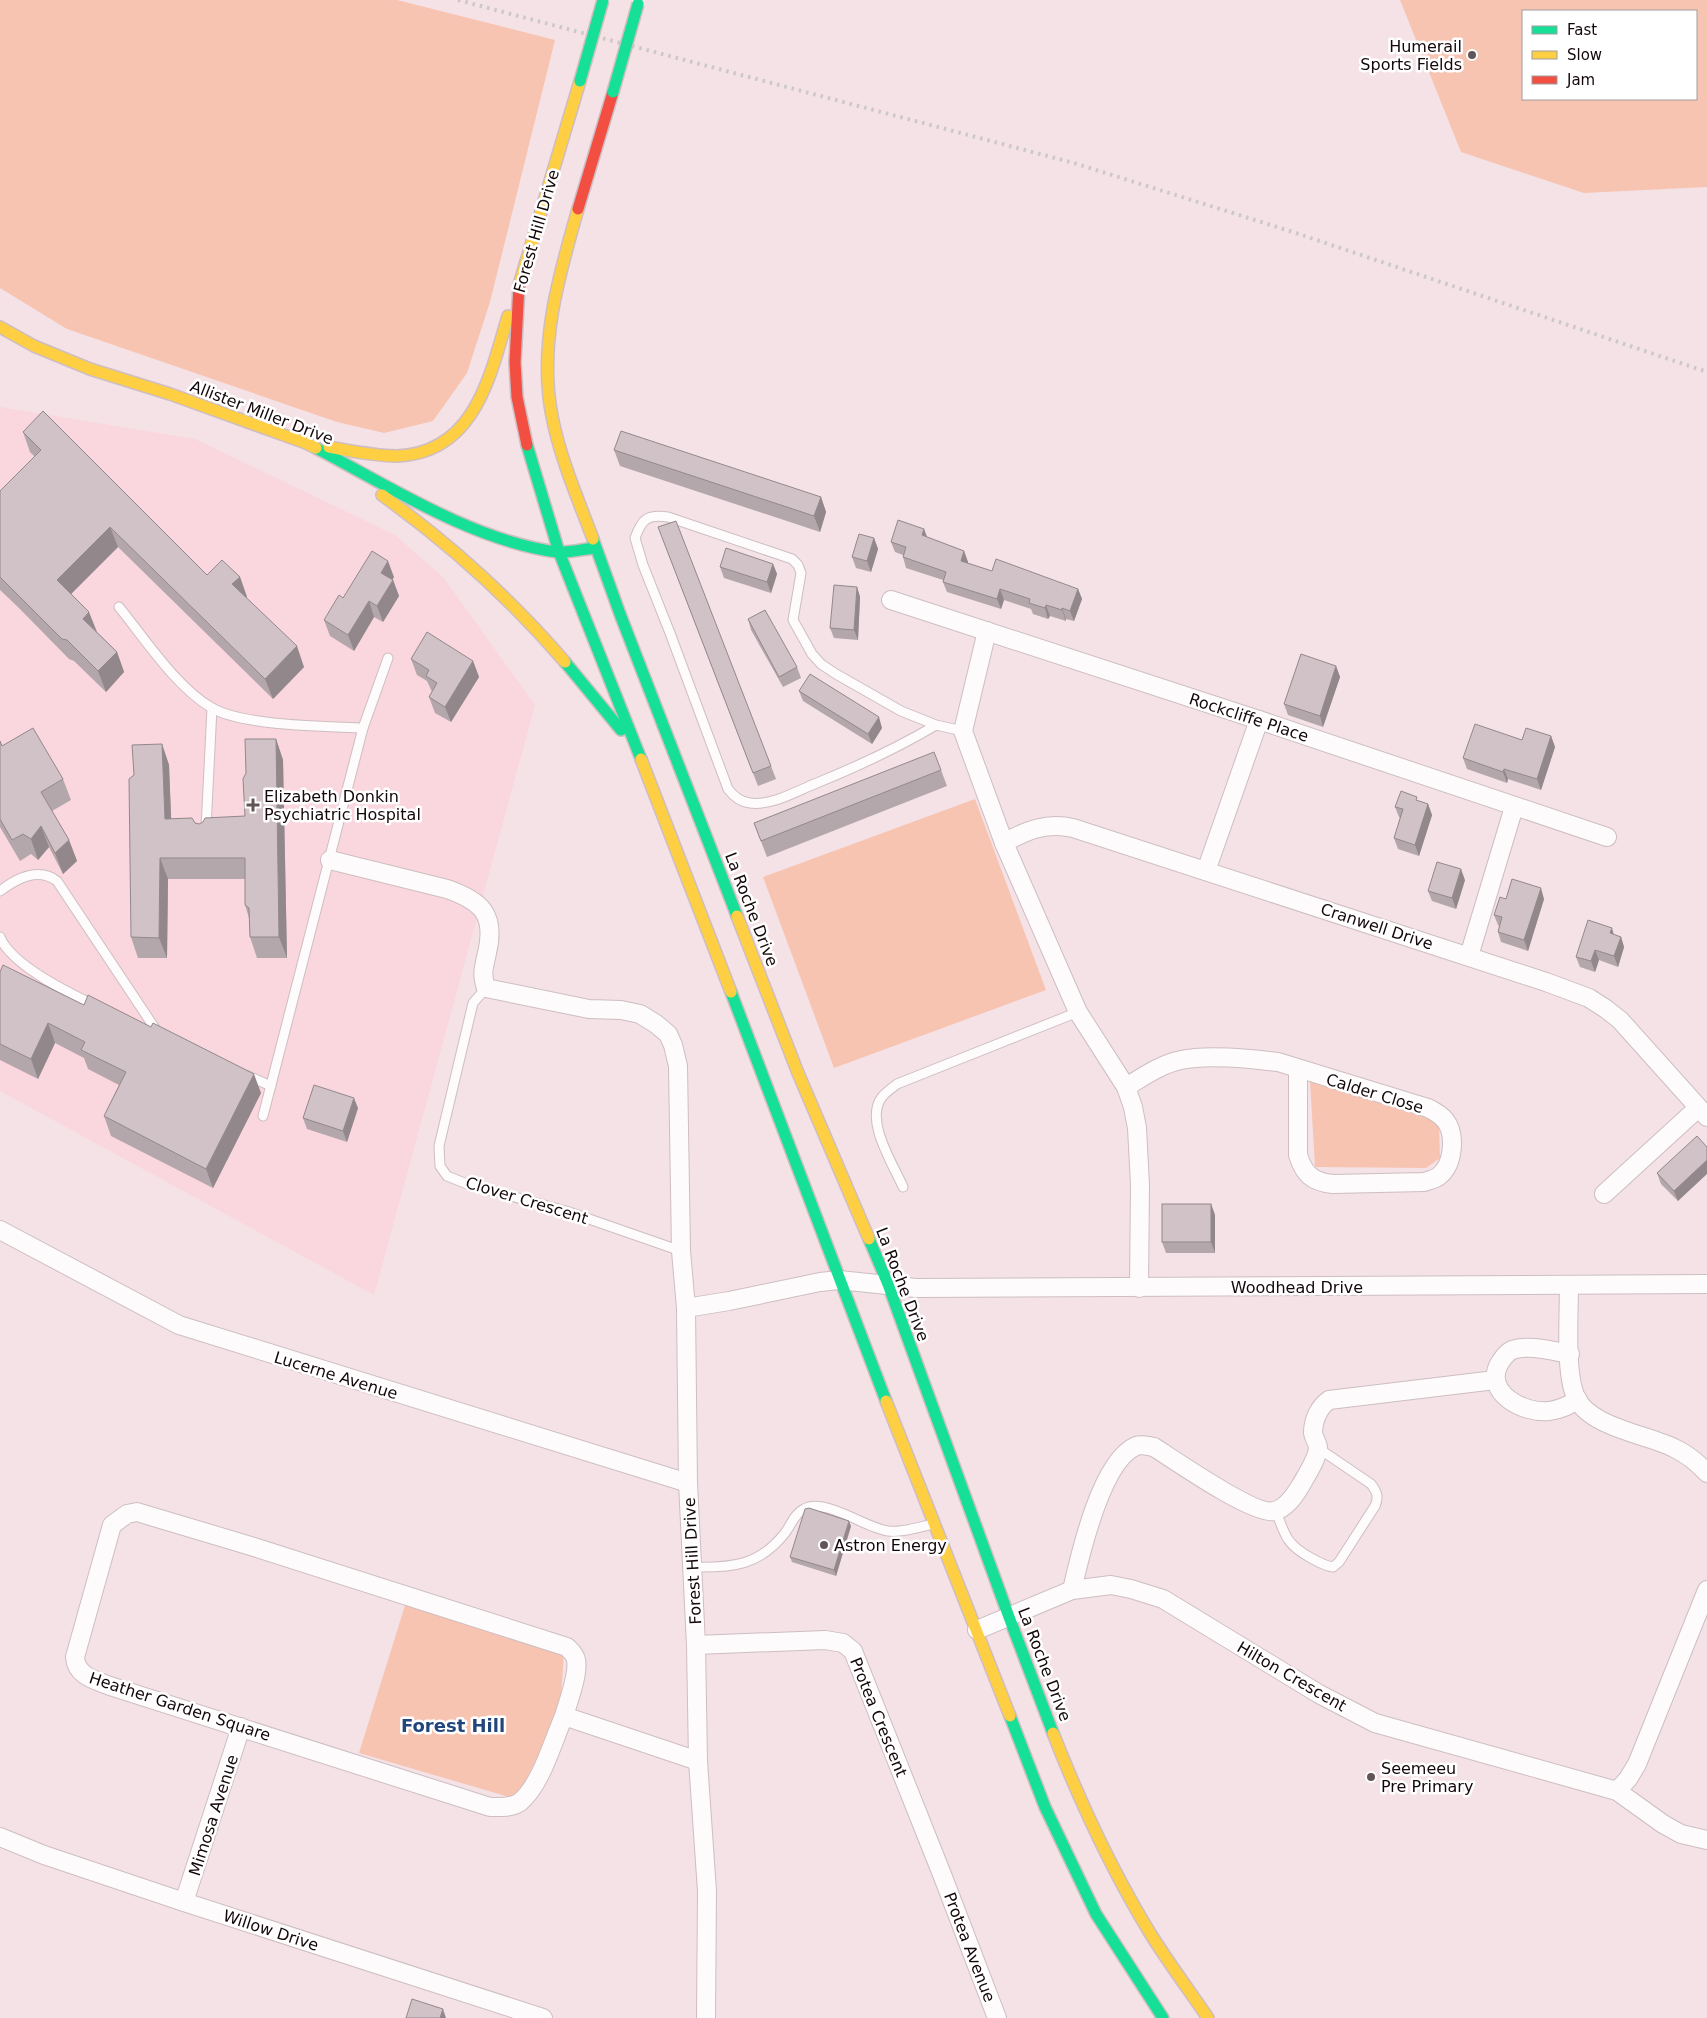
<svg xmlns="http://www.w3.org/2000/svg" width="1707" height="2018" font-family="'DejaVu Sans',sans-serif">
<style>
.built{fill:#fad6de}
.green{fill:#f8c4b2;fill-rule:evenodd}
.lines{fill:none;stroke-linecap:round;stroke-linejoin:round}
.lane-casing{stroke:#cebec1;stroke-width:11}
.street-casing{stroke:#cebec1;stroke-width:20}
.fast-casing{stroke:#cebec1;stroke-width:14}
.slow-casing{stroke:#cebec1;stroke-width:14}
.jam-casing{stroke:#cebec1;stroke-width:14}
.lane{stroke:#fdfbfb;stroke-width:9}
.street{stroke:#fdfbfb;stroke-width:18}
.fast{stroke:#16e098;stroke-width:11}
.slow{stroke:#ffcf43;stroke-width:11}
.jam{stroke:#f24e42;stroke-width:11}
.rail{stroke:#ccc7c8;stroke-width:4;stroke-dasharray:2.5 5;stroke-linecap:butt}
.fast-bridge-casing{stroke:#cebec1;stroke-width:14;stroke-linecap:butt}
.fast-bridge{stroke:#16e098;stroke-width:11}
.wall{fill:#b4a7ac}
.shaded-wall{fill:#92888c}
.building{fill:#d1c2c8;stroke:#92888c}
.poi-dot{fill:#625457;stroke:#fff;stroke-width:2}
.labels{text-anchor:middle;stroke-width:5;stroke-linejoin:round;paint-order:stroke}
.poi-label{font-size:16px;fill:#14070a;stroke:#fff;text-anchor:start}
.street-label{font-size:16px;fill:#14070a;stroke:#fff}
.neighbourhood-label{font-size:18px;font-weight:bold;fill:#22467c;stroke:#fff}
</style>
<rect width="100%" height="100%" fill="#f4e2e6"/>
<path class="built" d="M 0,407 L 195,439 L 395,535 L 443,577 L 535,705 L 374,1295 L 0,1091 Z"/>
<g class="green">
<path d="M 0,0 L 397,0 L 555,40 L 490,302 L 467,373 L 433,421 L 384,433 L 337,422 L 67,329 L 0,288 Z"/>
<path d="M 1400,0 L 1707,0 L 1707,187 L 1584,193 L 1461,152 ZM 1523,11 L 1696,11 L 1696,99 L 1523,99 Z"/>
<path d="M 975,799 L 1046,990 L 834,1068 L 763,877 Z"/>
<path d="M 1310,1081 L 1439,1122 L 1440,1158 L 1426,1168 L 1315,1167 Z"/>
<path d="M 407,1599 L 564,1651 L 560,1714 L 516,1799 L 359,1753 Z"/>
</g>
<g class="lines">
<g class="lane-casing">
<g id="lane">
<path d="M 119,607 C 145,639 176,687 212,708 C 243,726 325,726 363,728"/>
<path d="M 936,725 C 896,749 854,768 812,785 C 793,793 770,806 750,803 C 740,802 734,797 728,789 L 670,633 L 643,565 L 635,538 C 642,519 647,514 668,517 L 792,559 L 798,565 L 801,573 L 793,620 L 812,654 L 821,664 L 836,674 L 901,711 L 936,725 L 963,731"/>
<path d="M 206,828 L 212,708"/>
<path d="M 0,891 C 17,878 38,867 57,881 L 158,1033"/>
<path d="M 0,937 C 11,965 69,993 96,1006"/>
<path d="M 486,988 L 473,1003 L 439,1146 L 440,1166 L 447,1176 L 467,1184 L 566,1211 L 681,1251"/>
<path d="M 246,1075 L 271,1086"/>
<path d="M 263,1116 L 363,728 L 388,658"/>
<path d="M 903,1187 C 893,1164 864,1120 882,1097 C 886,1092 892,1088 897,1084 L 1078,1012"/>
<path d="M 1276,1511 C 1285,1536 1287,1545 1311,1558 C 1318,1562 1325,1566 1333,1567 L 1339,1562 L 1375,1506 C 1379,1497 1377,1492 1371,1484 L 1318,1448"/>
<path d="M 692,1567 C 732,1568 759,1566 785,1533 C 791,1525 795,1513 804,1509 C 825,1497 865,1528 888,1531 C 902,1533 919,1527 933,1524"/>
</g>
</g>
<g class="street-casing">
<g id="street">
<path d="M 891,600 L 1259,720 L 1607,837"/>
<path d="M 987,631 L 963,731 L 1004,843 L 1078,1012 L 1126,1087 L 1133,1107 L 1137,1128 L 1140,1185 L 1139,1288"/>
<path d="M 1004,843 C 1027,830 1047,822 1073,828 L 1546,982 L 1589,998 L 1606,1009 L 1620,1020 L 1707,1117"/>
<path d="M 330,860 L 447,889 C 482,901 496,915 487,953 C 484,968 481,973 486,988 L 589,1009 L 621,1010 L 640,1014 L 656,1024 L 668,1034 L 673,1045 L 678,1066 L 681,1251 L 686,1308 L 688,1483 L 696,1645 L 698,1761 L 707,1891 L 706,2018"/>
<path d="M 1206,871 L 1259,720"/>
<path d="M 1469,956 L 1514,807"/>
<path d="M 1126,1087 C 1143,1077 1161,1064 1181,1060 C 1208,1054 1251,1059 1278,1062 L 1428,1108 C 1434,1111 1440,1114 1445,1120 C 1456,1134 1454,1164 1439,1176 C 1435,1179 1430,1180 1424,1182 L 1333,1184 C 1312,1182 1304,1174 1298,1155 L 1298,1069"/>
<path d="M 1604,1194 L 1698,1108"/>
<path d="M 0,1230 L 179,1325 L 688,1483"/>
<path d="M 1569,1285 C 1569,1314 1565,1370 1575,1395 C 1587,1427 1646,1434 1674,1448 C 1687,1454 1697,1462 1707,1473"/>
<path d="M 686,1308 L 729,1301 L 820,1282 L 839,1280 L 916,1288 L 1707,1284"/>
<path d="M 1570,1354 C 1552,1351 1529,1344 1512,1350 C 1506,1353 1503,1358 1499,1364 C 1484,1393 1524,1414 1549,1411 C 1560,1410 1569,1405 1578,1400"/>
<path d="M 1072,1590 C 1080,1555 1101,1461 1136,1446 C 1142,1444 1148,1446 1154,1447 C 1174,1460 1255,1516 1274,1511 C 1286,1509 1295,1495 1301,1485 C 1306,1476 1318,1458 1318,1447 C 1317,1442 1314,1438 1313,1433 C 1313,1420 1319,1407 1329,1400 L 1495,1380"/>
<path d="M 977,1630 L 1072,1590 L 1111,1585 L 1131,1589 L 1163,1599 L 1319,1694 L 1375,1723 L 1617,1791 L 1663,1824 L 1681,1834 L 1707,1840"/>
<path d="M 696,1645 L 825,1640 L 843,1643 L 853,1651 L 943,1877 L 997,2018"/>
<path d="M 564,1716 C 568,1702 579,1674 576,1660 C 575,1654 571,1651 567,1647 L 254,1547 L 137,1512 L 127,1514 L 112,1525 L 75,1657 C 76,1676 95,1680 110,1686 L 490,1807 C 500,1807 512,1808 520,1802 C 541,1785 553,1741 564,1716 L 698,1761"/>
<path d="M 1617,1791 L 1628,1779 L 1637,1764 L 1707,1590"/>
<path d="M 0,1837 L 44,1855 L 184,1902 L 543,2018"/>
<path d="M 184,1902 L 241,1727"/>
</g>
</g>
<g class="fast-casing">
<g id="fast">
<path d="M 527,445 L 559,552 L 641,759"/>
<path d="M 316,448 C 390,487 474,541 557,552 C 569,553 583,549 595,548"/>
<path d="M 593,539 L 620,614 L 737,916"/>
<path d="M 565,662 L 621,730"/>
<path d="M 731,992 L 886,1401"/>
<path d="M 869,1239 L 888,1284 L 1009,1617 L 1053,1733"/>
<path d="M 1010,1716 L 1045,1807 L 1096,1914 L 1163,2018"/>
</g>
</g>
<g class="slow-casing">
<g id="slow">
<path d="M 578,209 C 559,275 538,346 552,416 C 560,458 578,499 593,539"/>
<path d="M 519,285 L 580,81"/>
<path d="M 0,327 L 34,346 L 90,369 L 170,394 L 306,443 L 316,448"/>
<path d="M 329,447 C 351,451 374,456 397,456 C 475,453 490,376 508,316"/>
<path d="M 382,495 C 450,544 511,599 565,662"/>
<path d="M 641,759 L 731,992"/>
<path d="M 737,916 L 798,1073 L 869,1239"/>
<path d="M 886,1401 L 1010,1716"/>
<path d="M 1053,1733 C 1080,1802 1111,1869 1150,1933 C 1168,1962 1189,1990 1208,2018"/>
</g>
</g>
<g class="jam-casing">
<g id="jam">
<path d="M 578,209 L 613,92"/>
<path d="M 519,285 L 515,362 L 517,397 L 527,445"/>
</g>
</g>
<use href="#lane" class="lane"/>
<use href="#street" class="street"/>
<use href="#fast" class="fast"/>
<use href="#slow" class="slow"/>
<use href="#jam" class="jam"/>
<path class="rail" d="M 458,0 L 1074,163 L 1296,233 L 1707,372"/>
<g class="fast-bridge-casing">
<g id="fast-bridge">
<path d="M 580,81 L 603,0"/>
<path d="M 613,92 L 638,4"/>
</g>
</g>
<use href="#fast-bridge" class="fast-bridge"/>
</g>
<g class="wall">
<path d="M 23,432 L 207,575 L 240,577 L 247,597 L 246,598 L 304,667 L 273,699 L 118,547 L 71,594 L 97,632 L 117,652 L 124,672 L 106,692 L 74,661 L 69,659 L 19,608 L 0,590 L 0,491 L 35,457 L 30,452 Z"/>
<path d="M 614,450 L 821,497 L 826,512 L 820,532 L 620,466 Z"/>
<path d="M 924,529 L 927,537 L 964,551 L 968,562 L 968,563 L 992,571 L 1078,589 L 1082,599 L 1074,621 L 1066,619 L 1066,621 L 1050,616 L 1048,619 L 1033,614 L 1031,609 L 1004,600 L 1001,609 L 947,592 L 943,582 L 943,580 L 906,568 L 903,557 L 903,555 L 895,552 L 891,542 Z"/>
<path d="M 874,538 L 878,549 L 871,572 L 856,568 L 852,557 Z"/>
<path d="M 663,540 L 771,766 L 776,779 L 758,786 Z"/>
<path d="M 773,564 L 777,574 L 771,593 L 724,578 L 720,567 Z"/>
<path d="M 394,577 L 392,580 L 393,580 L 399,596 L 383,622 L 374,617 L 354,651 L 330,636 L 324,620 L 343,598 Z"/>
<path d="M 857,587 L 860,597 L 858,640 L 834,638 L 830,628 Z"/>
<path d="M 748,619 L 797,667 L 801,678 L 783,687 L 751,630 Z"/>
<path d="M 411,659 L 473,661 L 479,677 L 451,722 L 435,713 L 429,697 L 432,692 L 427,681 L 417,675 Z"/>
<path d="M 1336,666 L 1340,677 L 1323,727 L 1288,715 L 1284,704 Z"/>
<path d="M 799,691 L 882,728 L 872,744 L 803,701 Z"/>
<path d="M 1551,736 L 1555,747 L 1541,790 L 1508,779 L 1507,783 L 1467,769 L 1463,758 L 1522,740 Z"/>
<path d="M 276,739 L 283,760 L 287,958 L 257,958 L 250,937 L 249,918 L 245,905 L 245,879 L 168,879 L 167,958 L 138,958 L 131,937 L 134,775 L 162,744 L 169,765 L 171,819 L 199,824 L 245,816 Z"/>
<path d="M 0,741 L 2,746 L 63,779 L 71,800 L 52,811 L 69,840 L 77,861 L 63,874 L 49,847 L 38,860 L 31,854 L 20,861 L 0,827 Z"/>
<path d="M 941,770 L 947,786 L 767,857 L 754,823 Z"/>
<path d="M 1419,801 L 1428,804 L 1432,815 L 1419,856 L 1398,849 L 1394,838 L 1400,818 L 1399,817 L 1395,807 Z"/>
<path d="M 1465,880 L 1456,909 L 1432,901 L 1428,891 Z"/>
<path d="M 1506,899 L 1544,899 L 1528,951 L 1501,942 L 1498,932 L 1499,926 L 1498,925 L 1494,915 Z"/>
<path d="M 1614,935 L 1621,937 L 1624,947 L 1618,967 L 1599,960 L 1595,972 L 1580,967 L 1576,957 Z"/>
<path d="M 0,972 L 261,1093 L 213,1188 L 111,1136 L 104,1116 L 119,1085 L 88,1069 L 84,1058 L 55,1043 L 38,1079 L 0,1060 Z"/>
<path d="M 358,1108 L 347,1142 L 307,1129 L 303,1118 Z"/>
<path d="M 1707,1147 L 1678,1201 L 1661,1184 L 1657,1173 Z"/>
<path d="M 1211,1204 L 1215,1215 L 1215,1253 L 1166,1253 L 1162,1242 Z"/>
<path d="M 851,1526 L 836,1576 L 792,1562 L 790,1557 Z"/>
</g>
<g class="shaded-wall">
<path d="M 821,497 L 826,512 L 820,532 L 814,516 Z"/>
<path d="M 110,527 L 118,547 L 64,601 L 57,580 Z"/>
<path d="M 924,529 L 928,540 L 922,535 Z"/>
<path d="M 874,538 L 878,549 L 871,572 L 867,561 Z"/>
<path d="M 964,551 L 968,562 L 965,572 L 961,561 Z"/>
<path d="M 388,561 L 394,577 L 387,589 L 381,573 Z"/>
<path d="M 773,564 L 777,574 L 771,593 L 767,582 Z"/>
<path d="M 240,577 L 247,597 L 240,605 L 232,584 Z"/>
<path d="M 393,580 L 399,596 L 383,622 L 377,606 Z"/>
<path d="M 857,587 L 860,597 L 858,640 L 854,630 Z"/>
<path d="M 1000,589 L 1004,600 L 1001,609 L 997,599 Z"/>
<path d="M 1078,589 L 1082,599 L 1074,621 L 1070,611 Z"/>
<path d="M 369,601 L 374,617 L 354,651 L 348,635 Z"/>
<path d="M 1046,605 L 1050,616 L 1048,619 L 1045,608 Z"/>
<path d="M 1062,608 L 1066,619 L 1066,621 L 1062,610 Z"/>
<path d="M 89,612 L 97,632 L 83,619 Z"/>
<path d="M 297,646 L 304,667 L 273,699 L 265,679 Z"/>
<path d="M 117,652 L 124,672 L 106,692 L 98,671 Z"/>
<path d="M 473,661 L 479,677 L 451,722 L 445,707 Z"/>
<path d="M 1336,666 L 1340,677 L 1323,727 L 1320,716 Z"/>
<path d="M 879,717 L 882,728 L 872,744 L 868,734 Z"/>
<path d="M 1551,736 L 1555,747 L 1541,790 L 1537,779 Z"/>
<path d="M 276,739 L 283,760 L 287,958 L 279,937 Z"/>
<path d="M 162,744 L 169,765 L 172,840 L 165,819 Z"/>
<path d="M 1504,769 L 1508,779 L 1507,783 L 1503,772 Z"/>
<path d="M 1428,804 L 1432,815 L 1419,856 L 1415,845 Z"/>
<path d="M 41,826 L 49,847 L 38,860 L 31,839 Z"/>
<path d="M 69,840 L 77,861 L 63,874 L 55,853 Z"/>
<path d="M 160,858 L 168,879 L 167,958 L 159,938 Z"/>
<path d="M 1461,869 L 1465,880 L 1456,909 L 1452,898 Z"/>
<path d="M 1541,888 L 1544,899 L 1528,951 L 1524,940 Z"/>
<path d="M 1612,928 L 1615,939 L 1610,933 Z"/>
<path d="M 1621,937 L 1624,947 L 1618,967 L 1614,956 Z"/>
<path d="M 1595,950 L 1599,960 L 1595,972 L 1591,961 Z"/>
<path d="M 48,1023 L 55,1043 L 38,1079 L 31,1059 Z"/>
<path d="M 254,1074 L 261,1093 L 213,1188 L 206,1169 Z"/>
<path d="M 354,1098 L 358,1108 L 347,1142 L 343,1131 Z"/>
<path d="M 1707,1160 L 1707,1174 L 1678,1201 L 1674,1191 Z"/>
<path d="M 1211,1204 L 1215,1215 L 1215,1253 L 1211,1242 Z"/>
<path d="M 849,1521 L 851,1526 L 836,1576 L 834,1570 Z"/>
<path d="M 443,2009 L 446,2018 L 440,2018 Z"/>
</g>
<g class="building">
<path d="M 43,411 L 207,575 L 222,560 L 240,577 L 232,584 L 297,646 L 265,679 L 110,527 L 57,580 L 89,612 L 83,619 L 117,652 L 98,671 L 67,640 L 62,639 L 0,577 L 0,491 L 41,450 L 23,432 Z"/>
<path d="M 621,431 L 821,497 L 814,516 L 614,450 Z"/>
<path d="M 898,520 L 924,529 L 922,535 L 964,551 L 961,561 L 992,571 L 996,559 L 1078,589 L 1070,611 L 1062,608 L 1062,610 L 1046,605 L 1045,608 L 1029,603 L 1030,599 L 1000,589 L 997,599 L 943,582 L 946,572 L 903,557 L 906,547 L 891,542 Z"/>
<path d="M 676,521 L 771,766 L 753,773 L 658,527 Z"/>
<path d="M 859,534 L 874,538 L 867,561 L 852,557 Z"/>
<path d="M 726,548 L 773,564 L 767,582 L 720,567 Z"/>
<path d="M 372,551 L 388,561 L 381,573 L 393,580 L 377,606 L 369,601 L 348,635 L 324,620 L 339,595 L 343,598 Z"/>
<path d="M 834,585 L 857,587 L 854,630 L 830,628 Z"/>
<path d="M 765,610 L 797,667 L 779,677 L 748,619 Z"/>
<path d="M 427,632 L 473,661 L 445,707 L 429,697 L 437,683 L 426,676 L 429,670 L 411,659 Z"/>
<path d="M 1301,654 L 1336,666 L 1320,716 L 1284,704 Z"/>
<path d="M 810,674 L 879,717 L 868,734 L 799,691 Z"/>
<path d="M 1475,724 L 1522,740 L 1526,728 L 1551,736 L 1537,779 L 1504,769 L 1503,772 L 1463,758 Z"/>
<path d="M 33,728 L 63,779 L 41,792 L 69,840 L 55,853 L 41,826 L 31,839 L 23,834 L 12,840 L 0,819 L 0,741 L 2,746 Z"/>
<path d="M 245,739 L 276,739 L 279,937 L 250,937 L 249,908 L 245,905 L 245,858 L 160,858 L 159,938 L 131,937 L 129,779 L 134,775 L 132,745 L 162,744 L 165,819 L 192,818 L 195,823 L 199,824 L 203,822 L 205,818 L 245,816 L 243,779 L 246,773 Z"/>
<path d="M 934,752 L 941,770 L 761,841 L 754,823 Z"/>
<path d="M 1401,791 L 1417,797 L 1416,800 L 1428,804 L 1415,845 L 1394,838 L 1403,809 L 1395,807 Z"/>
<path d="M 1437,862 L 1461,869 L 1452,898 L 1428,891 Z"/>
<path d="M 1512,879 L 1541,888 L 1524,940 L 1498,932 L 1502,917 L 1494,915 L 1500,897 L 1506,899 Z"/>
<path d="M 1588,920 L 1612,928 L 1610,933 L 1621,937 L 1614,956 L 1595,950 L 1591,961 L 1576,957 Z"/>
<path d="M 3,965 L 84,1005 L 88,995 L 151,1027 L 153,1023 L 254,1074 L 206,1169 L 104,1116 L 126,1072 L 81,1050 L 85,1042 L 48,1023 L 31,1059 L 0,1044 L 0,972 Z"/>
<path d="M 314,1085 L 354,1098 L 343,1131 L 303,1118 Z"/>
<path d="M 1697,1136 L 1707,1147 L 1707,1160 L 1674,1191 L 1657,1173 Z"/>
<rect x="1162" y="1204" width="49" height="38"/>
<path d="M 809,1508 L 849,1521 L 834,1570 L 790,1557 L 805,1509 Z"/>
<path d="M 412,1999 L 443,2009 L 440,2018 L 406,2018 Z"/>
</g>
<g class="poi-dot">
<circle cx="1472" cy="55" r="5"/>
<path d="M250.5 797.5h5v5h5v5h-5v5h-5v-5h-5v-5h5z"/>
<circle cx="824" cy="1545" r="5"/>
<circle cx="1371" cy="1777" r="5"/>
</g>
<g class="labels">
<g class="poi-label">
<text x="1462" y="52" text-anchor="end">Humerail<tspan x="1462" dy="18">Sports Fields</tspan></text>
<text x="264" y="802">Elizabeth Donkin<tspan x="264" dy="18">Psychiatric Hospital</tspan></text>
<text x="834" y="1551">Astron Energy</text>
<text x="1381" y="1774">Seemeeu<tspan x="1381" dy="18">Pre Primary</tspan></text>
</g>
<g class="street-label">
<text transform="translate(536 231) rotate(-74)" y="6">Forest Hill Drive</text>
<text transform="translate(262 412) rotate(21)" y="6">Allister Miller Drive</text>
<text transform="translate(1249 717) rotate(18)" y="6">Rockcliffe Place</text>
<text transform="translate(752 909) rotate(69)" y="6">La Roche Drive</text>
<text transform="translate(1377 926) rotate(18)" y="6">Cranwell Drive</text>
<text transform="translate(1375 1093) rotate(17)" y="6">Calder Close</text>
<text transform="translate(527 1200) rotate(17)" y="6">Clover Crescent</text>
<text transform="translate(903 1284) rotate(69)" y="6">La Roche Drive</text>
<text x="1297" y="1293">Woodhead Drive</text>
<text transform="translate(336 1375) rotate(17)" y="6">Lucerne Avenue</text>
<text transform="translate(692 1561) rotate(-93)" y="6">Forest Hill Drive</text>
<text transform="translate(1045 1664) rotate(69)" y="6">La Roche Drive</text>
<text transform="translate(1292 1676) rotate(30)" y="6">Hilton Crescent</text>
<text transform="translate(180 1706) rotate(18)" y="6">Heather Garden Square</text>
<text transform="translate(879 1717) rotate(68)" y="6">Protea Crescent</text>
<text transform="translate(213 1815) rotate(-72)" y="6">Mimosa Avenue</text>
<text transform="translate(271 1930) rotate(18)" y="6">Willow Drive</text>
<text transform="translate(970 1947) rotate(69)" y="6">Protea Avenue</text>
</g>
<g class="neighbourhood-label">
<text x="453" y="1732">Forest Hill</text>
</g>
</g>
<rect x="1522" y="10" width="175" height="90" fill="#ffffff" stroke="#a19c9d"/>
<rect x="1532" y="26" width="25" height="8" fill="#16e098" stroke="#a19c9d"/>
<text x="1567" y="35" font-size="15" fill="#14070a">Fast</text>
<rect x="1532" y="51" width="25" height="8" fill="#ffcf43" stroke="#a19c9d"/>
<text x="1567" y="60" font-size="15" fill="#14070a">Slow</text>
<rect x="1532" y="76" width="25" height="8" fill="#f24e42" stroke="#a19c9d"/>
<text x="1567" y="85" font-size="15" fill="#14070a">Jam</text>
</svg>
